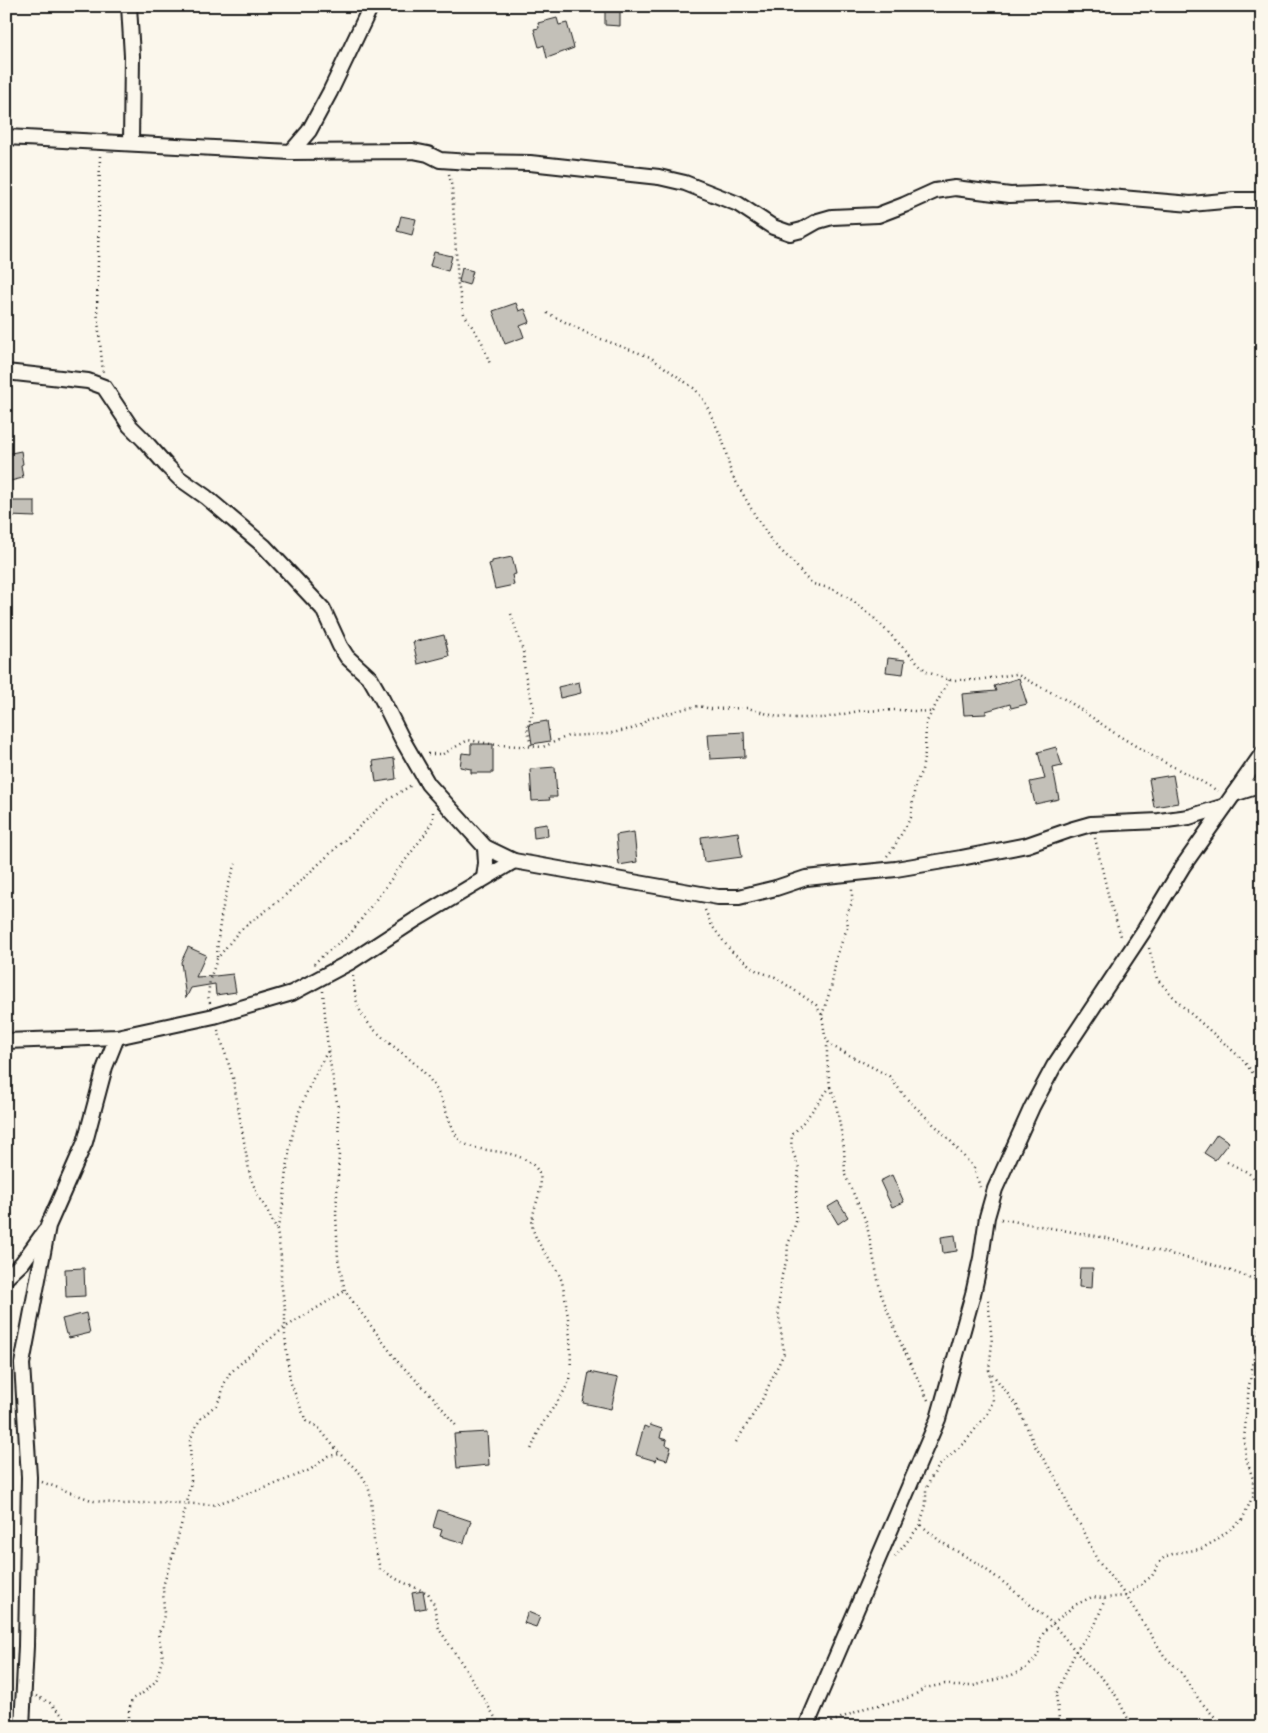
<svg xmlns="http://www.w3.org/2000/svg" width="1268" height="1733" font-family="Sriracha,sans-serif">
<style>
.building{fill:#c3c0b8;stroke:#1c1c1c}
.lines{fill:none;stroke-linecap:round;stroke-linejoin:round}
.street-casing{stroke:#1c1c1c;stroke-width:18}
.path{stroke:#1c1c1c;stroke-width:2.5;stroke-dasharray:1 4;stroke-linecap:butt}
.street{stroke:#fbf7ec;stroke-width:14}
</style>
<rect width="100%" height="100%" fill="#fbf7ec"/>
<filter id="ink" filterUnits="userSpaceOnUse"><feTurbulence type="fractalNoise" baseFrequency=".02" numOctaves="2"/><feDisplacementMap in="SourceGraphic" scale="10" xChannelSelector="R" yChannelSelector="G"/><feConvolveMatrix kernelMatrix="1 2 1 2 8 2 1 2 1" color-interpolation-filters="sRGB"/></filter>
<g filter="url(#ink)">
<g class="building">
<path d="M 605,6 L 620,6 L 620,26 L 605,25 Z"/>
<path d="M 557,18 L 559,25 L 567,23 L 574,48 L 547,58 L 544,45 L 539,47 L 534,29 L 539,28 L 538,23 Z"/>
<path d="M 401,216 L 416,219 L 412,235 L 397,231 Z"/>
<path d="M 434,252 L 452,256 L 448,271 L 430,266 Z"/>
<path d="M 462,268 L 473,271 L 469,285 L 459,282 Z"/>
<path d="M 516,303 L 519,311 L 525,309 L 530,322 L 520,326 L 524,337 L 505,344 L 493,311 Z"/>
<path d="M 21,451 L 23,464 L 21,465 L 23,478 L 6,482 L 6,454 Z"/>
<path d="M 9,501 L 35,501 L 35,517 L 9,516 Z"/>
<path d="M 512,557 L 516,574 L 512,575 L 514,585 L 495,589 L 489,564 L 492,563 L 492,561 Z"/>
<path d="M 444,635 L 449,656 L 418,664 L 413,642 Z"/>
<path d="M 888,658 L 905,660 L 903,674 L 886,672 Z"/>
<path d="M 1019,678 L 1027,704 L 1011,708 L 1010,704 L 986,711 L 986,714 L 964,715 L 962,694 L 996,691 L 994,686 Z"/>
<path d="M 579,682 L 581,693 L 560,698 L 558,687 Z"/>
<path d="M 547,721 L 550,741 L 532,744 L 529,724 Z"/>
<path d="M 744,732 L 745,757 L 710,759 L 708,734 Z"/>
<path d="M 471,744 L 493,744 L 493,773 L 471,773 L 471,769 L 460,767 L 462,753 L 471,754 Z"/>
<path d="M 1056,747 L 1062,766 L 1053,768 L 1059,799 L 1035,804 L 1030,782 L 1045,779 L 1038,752 Z"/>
<path d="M 394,758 L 396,779 L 376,782 L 373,761 Z"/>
<path d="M 555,767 L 557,797 L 549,797 L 550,800 L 532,801 L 530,769 Z"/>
<path d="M 1173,775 L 1178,803 L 1154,807 L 1149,779 Z"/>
<path d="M 547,824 L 548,836 L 534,838 L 533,826 Z"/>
<path d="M 634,832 L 637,862 L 619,865 L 616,835 Z"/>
<path d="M 738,832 L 742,857 L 704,862 L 701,837 Z"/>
<path d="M 188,947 L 206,955 L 196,977 L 215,976 L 233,974 L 236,992 L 216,995 L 215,984 L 191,988 L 186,998 L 181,962 Z"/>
<path d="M 1217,1134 L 1229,1142 L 1215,1160 L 1204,1153 Z"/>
<path d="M 892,1175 L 904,1202 L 892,1207 L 880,1181 Z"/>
<path d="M 838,1201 L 848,1217 L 838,1224 L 828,1207 Z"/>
<path d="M 955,1235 L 957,1251 L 943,1253 L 941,1237 Z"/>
<path d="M 84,1268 L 85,1296 L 66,1297 L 65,1269 Z"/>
<path d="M 1080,1268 L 1093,1268 L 1092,1288 L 1079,1287 Z"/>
<path d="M 86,1313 L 90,1333 L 69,1338 L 68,1334 L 66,1334 L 62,1319 Z"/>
<path d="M 589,1372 L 618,1378 L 611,1409 L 583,1403 Z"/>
<path d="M 650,1425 L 662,1429 L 660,1438 L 667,1440 L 666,1445 L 671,1447 L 667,1460 L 657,1457 L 656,1461 L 636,1455 L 644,1426 L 649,1428 Z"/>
<path d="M 487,1432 L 489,1465 L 457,1468 L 454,1434 Z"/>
<path d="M 438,1510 L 471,1521 L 464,1543 L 440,1536 L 442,1530 L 433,1527 Z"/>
<path d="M 423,1591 L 426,1608 L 415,1610 L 412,1593 Z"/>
<path d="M 528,1612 L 540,1617 L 536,1627 L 524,1623 Z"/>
</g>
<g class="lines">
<g class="street-casing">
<g id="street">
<path d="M 129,6 L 132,56 L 131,143"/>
<path d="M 6,137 L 291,152 L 413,151 L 428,154 L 440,160 L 470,162 L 530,163 L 659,177 L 685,183 L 738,204 L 773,227 L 790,233 L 802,230 L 818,221 L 832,217 L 878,215 L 904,205 L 935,191 L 955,188 L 1010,195 L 1063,193 L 1191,204 L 1234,200 L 1262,200"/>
<path d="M 291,152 L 309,131 L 330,92 L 371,6"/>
<path d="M 6,372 L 88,381 L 104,387 L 130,426 L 144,440 L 166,465 L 179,478 L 206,497 L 264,546 L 323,609 L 340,646 L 347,657 L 370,678 L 382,699 L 402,739 L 428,784 L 485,847 L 514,861 L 718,897 L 739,897 L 776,888 L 806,878 L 896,869 L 961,858 L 1027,845 L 1070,830 L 1091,824 L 1159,821 L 1189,817 L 1225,806"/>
<path d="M 1234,794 L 1262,785"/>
<path d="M 484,878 L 486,863 L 485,847"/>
<path d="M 6,1041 L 117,1037 L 214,1016 L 292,993 L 352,961 L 415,920 L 514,861"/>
<path d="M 6,1278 L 22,1263 L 45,1231"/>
<path d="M 22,1727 L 26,1646 L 29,1477 L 22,1364 L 48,1226 L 85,1142 L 105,1067 L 117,1037"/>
<path d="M 806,1727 L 938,1419 L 973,1294 L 981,1258 L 987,1217 L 995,1189 L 1032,1107 L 1054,1066 L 1145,929 L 1183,866 L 1262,754"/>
</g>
</g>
<g class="path">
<path d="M 547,6 L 549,12"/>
<path d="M 100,156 L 97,310 L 103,373"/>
<path d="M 449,174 L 452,188 L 458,284 L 464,314 L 482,342 L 490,364"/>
<path d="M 547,313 L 593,336 L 650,357 L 695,389 L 705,402 L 723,441 L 731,473 L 756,517 L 773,543 L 793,562 L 805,577 L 813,584 L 833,589 L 852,600 L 874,618 L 927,672 L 949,680 L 977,680 L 1016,674 L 1068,701 L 1116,734 L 1154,757 L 1197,779 L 1218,791"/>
<path d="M 511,614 L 523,651 L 525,674 L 534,709 L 527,728 L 531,746"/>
<path d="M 428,754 L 443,754 L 468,740 L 497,745 L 543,747 L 568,736 L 607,734 L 631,729 L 641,725 L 648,719 L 687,708 L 699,706 L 711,709 L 748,708 L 774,716 L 794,718 L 824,718 L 859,711 L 898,710 L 932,712"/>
<path d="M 1095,838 L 1109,899 L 1122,939"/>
<path d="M 887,856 L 893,849 L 911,817 L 915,785 L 922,770 L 925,753 L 926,723 L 949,680"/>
<path d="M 705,910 L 712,926 L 730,950 L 757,971 L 775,977 L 816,1005 L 822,1015 L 825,1036 L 830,1045 L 889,1076 L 906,1098 L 947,1137 L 974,1168 L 980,1187"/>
<path d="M 1149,948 L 1157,979 L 1181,1005 L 1242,1059 L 1262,1085"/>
<path d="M 217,957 C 218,926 224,893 236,864"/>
<path d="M 314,964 C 325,952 339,944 351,933 L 425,834 L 433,820 L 433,811"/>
<path d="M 353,976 C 354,986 355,996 358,1006 C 369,1036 413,1055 431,1081 C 440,1093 445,1109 450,1122 C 453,1128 455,1135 459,1139 C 474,1156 514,1145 535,1167 C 551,1184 528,1210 533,1229 C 538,1249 556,1262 562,1282 C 567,1301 575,1366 568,1383 C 562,1398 550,1410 542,1425 C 537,1433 534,1443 530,1452"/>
<path d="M 323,991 L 328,1050 L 338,1108 L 339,1154 L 336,1213 L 338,1259 L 345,1291 L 398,1362 L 433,1397 L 458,1428"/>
<path d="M 210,1003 L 208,996 L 210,979 L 217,959 L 239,931 L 280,900 L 388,800 L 413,784"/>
<path d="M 822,1015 L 831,988 L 837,954 L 848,926 L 846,915 L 852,903 L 852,887"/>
<path d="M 218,1030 L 233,1078 L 250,1176 L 258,1196 L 267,1210 L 277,1231 L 281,1256 L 281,1282 L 285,1308 L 285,1335 L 290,1381 L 306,1421 L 318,1427 L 340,1454 L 361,1474 L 368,1486 L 371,1498 L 374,1541 L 380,1569 L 400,1581 L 428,1593 L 433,1602 L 439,1629 L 467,1671 L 499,1724 L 502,1727"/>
<path d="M 830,1087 L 835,1098 L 844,1147 L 845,1175 L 866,1221 L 881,1294 L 901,1344 L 928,1400"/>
<path d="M 1227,1162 C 1249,1173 1256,1173 1262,1198"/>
<path d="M 1001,1219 L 1101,1237 L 1211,1264 L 1262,1282"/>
<path d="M 277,1229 C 287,1199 285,1168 292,1137 C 298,1108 313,1076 328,1051"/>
<path d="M 989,1370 L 1018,1407 L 1035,1446 L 1056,1478 L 1073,1515 L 1083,1529 L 1097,1560 L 1126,1596 L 1165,1657 L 1180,1671 L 1200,1701 L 1224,1727"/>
<path d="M 736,1442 L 761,1402 L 784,1353 L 778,1310 L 782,1275 L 787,1259 L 788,1245 L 796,1222 L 796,1196 L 799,1168 L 791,1147 L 792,1135 L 806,1119 L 830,1087 L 827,1058 L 827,1043"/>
<path d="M 42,1482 L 94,1501 L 122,1504 L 163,1502 L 213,1505 L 268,1487 L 310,1470 L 328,1456 L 340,1454"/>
<path d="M 921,1525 L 941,1542 L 977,1563 L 1007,1585 L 1053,1624 L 1089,1667 L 1102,1678 L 1117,1697 L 1132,1727"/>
<path d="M 895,1557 L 920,1525 L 926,1505 L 926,1490 L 931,1478 L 939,1466 L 966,1441 L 988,1413 L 993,1401 L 989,1370 L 992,1343 L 988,1297"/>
<path d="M 36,1696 L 50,1703 L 74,1727"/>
<path d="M 822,1726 L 865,1708 L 898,1701 L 913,1696 L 925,1688 L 945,1684 L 954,1686 L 973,1686 L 1012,1675 L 1024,1669 L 1032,1663 L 1038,1655 L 1040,1639 L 1046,1629 L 1075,1605 L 1092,1597 L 1104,1598 L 1126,1596 L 1152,1576 L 1161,1560 L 1166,1556 L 1176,1553 L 1201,1549 L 1215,1541 L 1242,1520 L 1253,1496 L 1253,1479 L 1246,1458 L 1244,1439 L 1249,1386 L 1262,1314"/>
<path d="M 129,1727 L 129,1711 L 132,1699 L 143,1693 L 156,1681 L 163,1657 L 158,1634 L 162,1627 L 164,1614 L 163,1586 L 175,1548 L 187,1503 L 191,1481 L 190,1440 L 196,1426 L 202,1417 L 216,1405 L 221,1397 L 224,1384 L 230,1373 L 250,1355 L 284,1328 L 345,1291"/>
<path d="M 1060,1727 L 1056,1694 L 1076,1651 L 1095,1625 L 1105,1599"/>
</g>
<use href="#street" class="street"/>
</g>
</g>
<rect width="1268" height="1733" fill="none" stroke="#fbf7ec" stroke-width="25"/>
<rect x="12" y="12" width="1243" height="1708" fill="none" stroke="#1c1c1c" stroke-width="2" filter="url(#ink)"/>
</svg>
